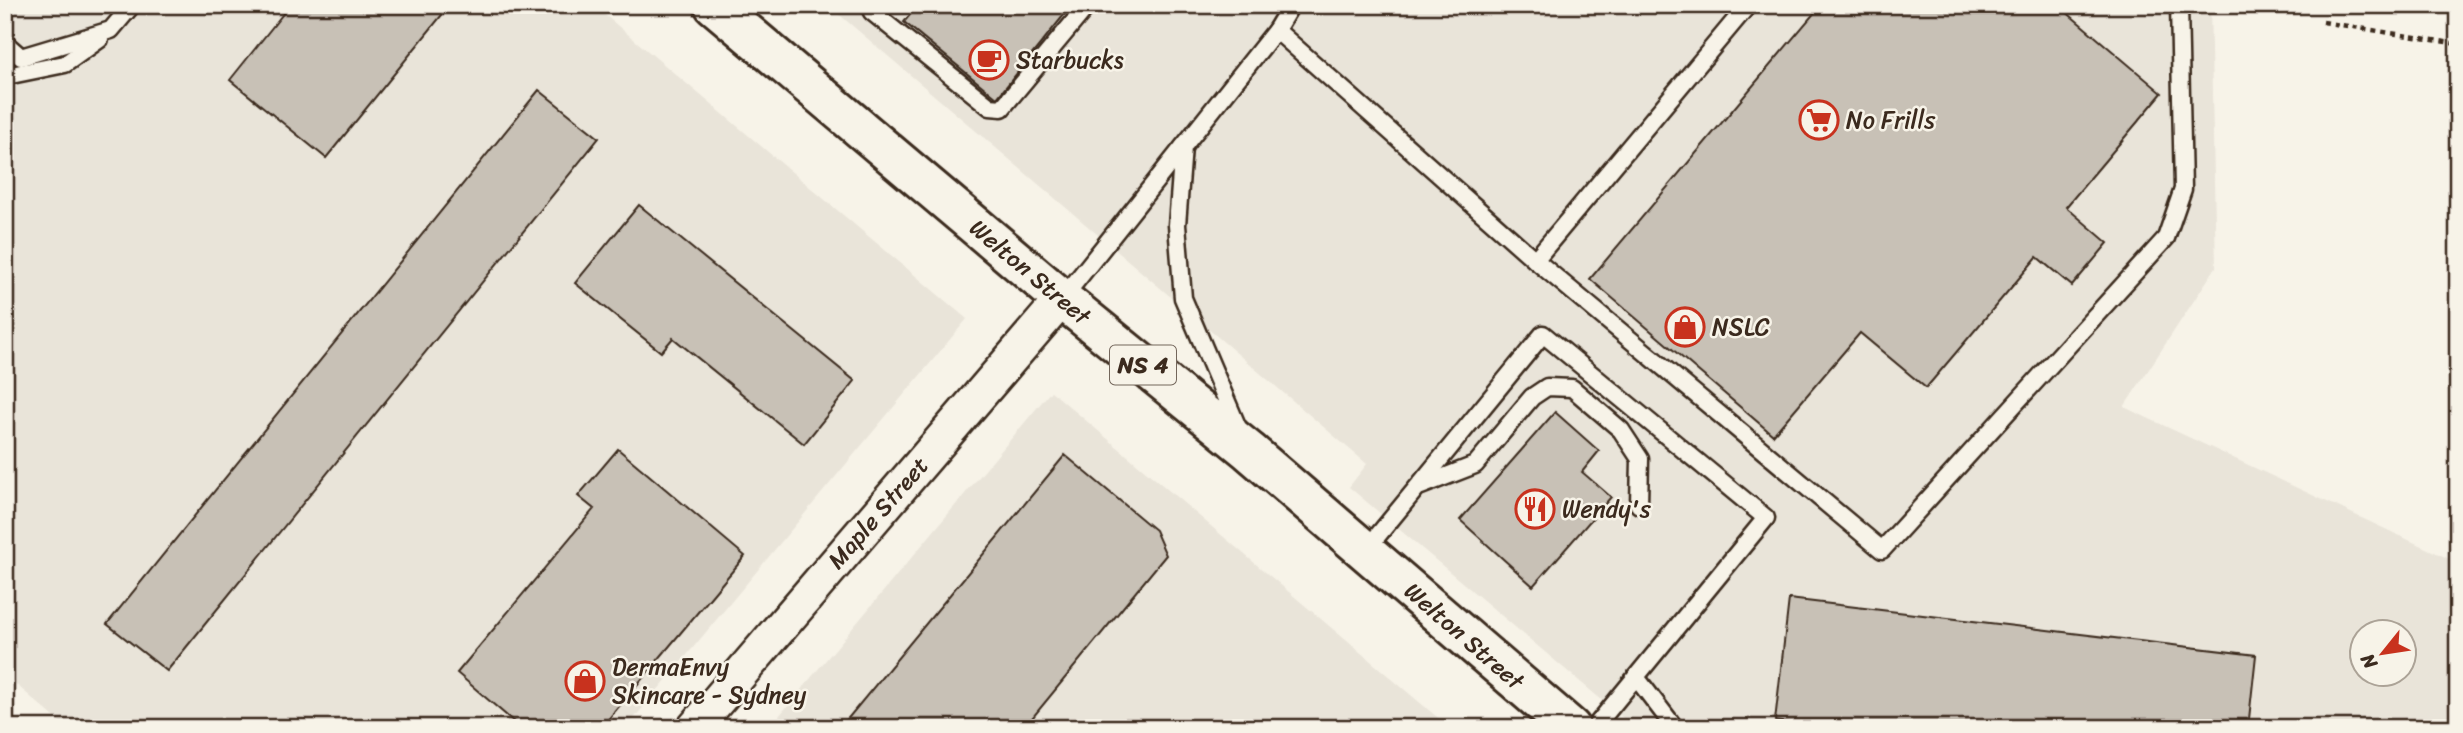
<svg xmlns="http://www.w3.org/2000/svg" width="2463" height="733" font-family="Sriracha,sans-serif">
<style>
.built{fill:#e9e4d9;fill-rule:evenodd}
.building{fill:#c8c1b6;stroke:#3b2a1e;stroke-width:2}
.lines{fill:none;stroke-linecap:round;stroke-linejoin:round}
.lane-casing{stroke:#3b2a1e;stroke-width:21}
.street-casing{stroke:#3b2a1e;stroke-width:38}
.primary-casing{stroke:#3b2a1e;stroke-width:44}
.path{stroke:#3b2a1e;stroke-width:4.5;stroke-dasharray:5 5;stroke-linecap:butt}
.lane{stroke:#f7f3e8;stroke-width:16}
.street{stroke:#f7f3e8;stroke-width:33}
.primary{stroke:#f7f3e8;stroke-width:38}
.labels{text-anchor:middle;stroke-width:5;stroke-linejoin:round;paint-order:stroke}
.shield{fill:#f7f3e8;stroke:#73665b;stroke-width:2}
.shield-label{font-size:23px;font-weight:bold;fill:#3b2a1e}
.poi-label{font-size:24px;fill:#3b2a1e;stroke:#f7f3e8;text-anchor:start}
.street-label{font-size:24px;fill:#3b2a1e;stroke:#f7f3e8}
</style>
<rect width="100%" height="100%" fill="#f7f3e8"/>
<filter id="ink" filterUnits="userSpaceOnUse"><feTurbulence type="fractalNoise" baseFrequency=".0143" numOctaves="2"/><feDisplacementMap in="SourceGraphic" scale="14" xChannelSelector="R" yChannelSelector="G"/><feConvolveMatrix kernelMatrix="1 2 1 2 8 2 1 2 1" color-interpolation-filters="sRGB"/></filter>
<g filter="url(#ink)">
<g class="built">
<path d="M 5,5 L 593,5 L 967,319 L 626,728 L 67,728 L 5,675 Z"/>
<path d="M 828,5 L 2210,5 L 2216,267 L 2124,407 L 2458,563 L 2458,728 L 1635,728 L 1349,487 L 1367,464 ZM 2362,632 L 2404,632 L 2404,674 L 2362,674 Z"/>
<path d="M 1051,391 L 1450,728 L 769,728 Z"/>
</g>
<g class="building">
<path d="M 290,5 L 450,5 L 326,158 L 230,80 Z"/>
<path d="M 918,5 L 1072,5 L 997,98 L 904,22 Z"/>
<path d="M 1821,5 L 2058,5 L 2162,93 L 2066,207 L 2108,243 L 2072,286 L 2037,257 L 1926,388 L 1860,333 L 1773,435 L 1590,279 Z"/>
<path d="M 539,90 L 599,138 L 167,671 L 107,624 Z"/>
<path d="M 639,205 L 855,381 L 804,444 L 673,338 L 661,352 L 575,283 Z"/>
<path d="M 1555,412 L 1599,451 L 1582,472 L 1611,497 L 1533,586 L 1460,520 Z"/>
<path d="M 618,449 L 745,556 L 601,728 L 521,728 L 457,673 L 594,509 L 578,496 Z"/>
<path d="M 1065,455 L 1155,530 L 1166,555 L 1024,728 L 840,728 Z"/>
<path d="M 1789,599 L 2256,655 L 2248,728 L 1822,728 L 1775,721 Z"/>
</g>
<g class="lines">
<g class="lane-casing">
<g id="lane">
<path d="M 869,5 L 872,12 L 990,107 L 1002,108 L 1088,5"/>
<path d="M 1748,5 L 1535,260 L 1882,550 L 2166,238 L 2183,189 L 2179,5"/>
<path d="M 1276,30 L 1535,260"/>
<path d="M 5,43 L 21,57 L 111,30 L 132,5"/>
<path d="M 5,70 L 11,75 L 65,64 L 100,39"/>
<path d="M 1183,147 L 1177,225 L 1183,298 L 1239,430"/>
<path d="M 1062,299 L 1276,30 L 1291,5"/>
<path d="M 1421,486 L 1475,465 L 1532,397 L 1547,387 L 1572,388 L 1621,430 L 1640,459 L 1639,505"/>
<path d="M 1365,551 L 1543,334 L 1766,518 L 1594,728"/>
<path d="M 1636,677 L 1675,728"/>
</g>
</g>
<g class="street-casing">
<path id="street" d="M 694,728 L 1062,299"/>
</g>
<g class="primary-casing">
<path id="primary" d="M 714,5 L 1062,299 L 1249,451 L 1571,728"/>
</g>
<path class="path" d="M 2323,22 L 2458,44"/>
<use href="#lane" class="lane"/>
<use href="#street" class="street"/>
<use href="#primary" class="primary"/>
</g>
</g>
<defs>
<g id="cafe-ring" transform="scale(2.0125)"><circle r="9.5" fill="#f7f3e8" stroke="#c8321e" stroke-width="1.5"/><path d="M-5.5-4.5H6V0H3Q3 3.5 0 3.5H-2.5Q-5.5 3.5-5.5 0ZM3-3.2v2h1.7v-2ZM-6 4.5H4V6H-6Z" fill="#c8321e"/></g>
<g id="supermarket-ring" transform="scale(2.0125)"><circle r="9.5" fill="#f7f3e8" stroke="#c8321e" stroke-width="1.5"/><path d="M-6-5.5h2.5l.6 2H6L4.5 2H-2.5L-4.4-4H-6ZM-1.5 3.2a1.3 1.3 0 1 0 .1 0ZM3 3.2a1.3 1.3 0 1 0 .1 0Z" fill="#c8321e"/></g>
<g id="shop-ring" transform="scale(2.0125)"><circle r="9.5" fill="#f7f3e8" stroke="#c8321e" stroke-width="1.5"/><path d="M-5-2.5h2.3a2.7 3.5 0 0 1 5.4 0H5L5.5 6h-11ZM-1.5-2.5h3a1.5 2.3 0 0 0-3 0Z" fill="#c8321e"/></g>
<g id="restaurant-ring" transform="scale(2.0125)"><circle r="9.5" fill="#f7f3e8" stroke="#c8321e" stroke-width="1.5"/><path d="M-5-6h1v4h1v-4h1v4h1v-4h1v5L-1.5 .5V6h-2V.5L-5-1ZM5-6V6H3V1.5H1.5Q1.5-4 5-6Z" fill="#c8321e"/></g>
</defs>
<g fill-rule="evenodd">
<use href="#cafe-ring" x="989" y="60"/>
<use href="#supermarket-ring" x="1819" y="120"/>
<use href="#shop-ring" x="1685" y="327"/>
<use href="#restaurant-ring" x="1535" y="509"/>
<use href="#shop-ring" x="585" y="681"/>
</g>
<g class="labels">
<rect class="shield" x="1110" y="345.5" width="66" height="39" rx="5"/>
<g class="shield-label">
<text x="1143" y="373">NS 4</text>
</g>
<g class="poi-label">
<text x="1016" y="68">Starbucks</text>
<text x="1846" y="128">No Frills</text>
<text x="1712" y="335">NSLC</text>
<text x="1562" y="517">Wendy's</text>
<text x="612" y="675">DermaEnvy<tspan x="612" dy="28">Skincare - Sydney</tspan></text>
</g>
<g class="street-label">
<text transform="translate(1030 272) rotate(40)" y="8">Welton Street</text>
<text transform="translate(878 513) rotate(-49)" y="8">Maple Street</text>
<text transform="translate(1464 636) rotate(41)" y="8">Welton Street</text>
</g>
</g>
<rect width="2463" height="733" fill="none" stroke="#f7f3e8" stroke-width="28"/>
<rect x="14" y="14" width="2435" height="705" fill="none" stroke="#3b2a1e" stroke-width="2.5" filter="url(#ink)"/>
<g transform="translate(2383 653) rotate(240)"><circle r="33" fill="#f7f3e8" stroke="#aca397" stroke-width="2"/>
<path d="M0-5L12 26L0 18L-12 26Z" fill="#c8321e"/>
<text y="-10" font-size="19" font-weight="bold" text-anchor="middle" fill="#3b2a1e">N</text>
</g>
</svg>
